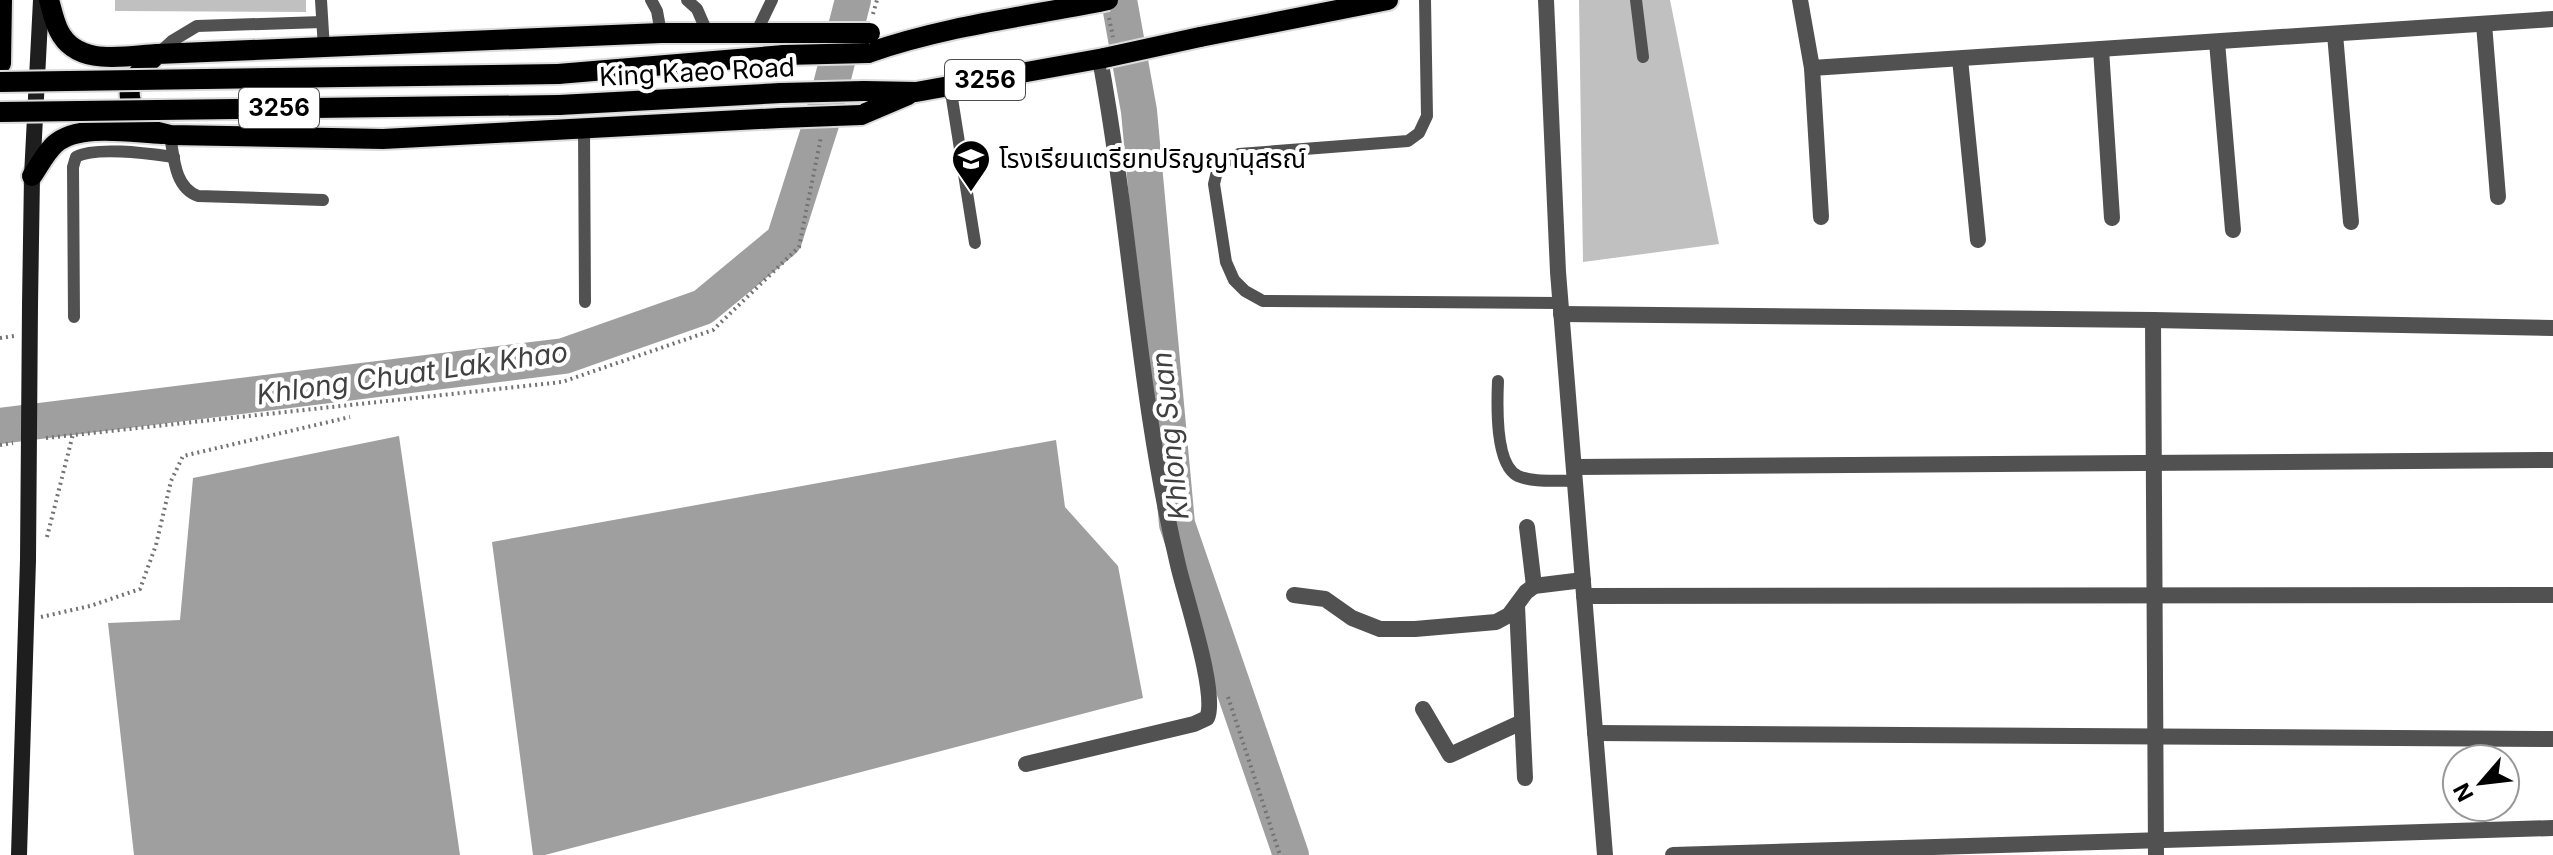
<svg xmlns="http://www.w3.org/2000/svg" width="2553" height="855" font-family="Inter,'Noto Sans Thai',sans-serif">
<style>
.water{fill:#9f9f9f}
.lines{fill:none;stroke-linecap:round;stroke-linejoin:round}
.river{stroke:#9f9f9f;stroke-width:36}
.building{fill:#c0c0c0}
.primary-casing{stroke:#dbdbdb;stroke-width:24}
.trunk-casing{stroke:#dbdbdb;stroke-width:26}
.path{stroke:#737373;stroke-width:4;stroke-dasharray:2 4;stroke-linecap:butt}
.service{stroke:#515151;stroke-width:12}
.minor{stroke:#515151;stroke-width:16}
.secondary{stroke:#1e1e1e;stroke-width:16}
.primary{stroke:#000;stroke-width:20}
.trunk{stroke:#000;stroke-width:22}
.primary-bridge-casing{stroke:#dbdbdb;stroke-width:24;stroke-linecap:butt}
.secondary-bridge{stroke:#1e1e1e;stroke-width:16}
.primary-bridge{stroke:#000;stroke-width:20}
.labels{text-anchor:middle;stroke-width:8;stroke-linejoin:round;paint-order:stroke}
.shield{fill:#fff;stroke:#4c4c4c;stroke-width:2}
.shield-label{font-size:24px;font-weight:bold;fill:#000}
.street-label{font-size:26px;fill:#000;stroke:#fff}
.poi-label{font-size:26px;fill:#000;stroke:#fff;text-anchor:start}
.water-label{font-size:28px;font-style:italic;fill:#404040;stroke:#fff}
</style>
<rect width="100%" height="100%" fill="#fff"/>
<g class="water">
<path d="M 399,436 L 460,855 L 134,855 L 108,623 L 180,620 L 193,478 Z"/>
<path d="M 1056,440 L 1065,507 L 1118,566 L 1143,698 L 545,855 L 533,855 L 492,542 Z"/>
</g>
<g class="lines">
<g class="river">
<path d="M 1119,0 L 1139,111 L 1177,524 L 1291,855"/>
<path d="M 0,426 L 564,356 L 703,307 L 784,240 L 821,124 L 853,0"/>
</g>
</g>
<g class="building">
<path d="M 115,0 L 306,0 L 306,12 L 115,11 Z"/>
<path d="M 1579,0 L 1670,0 L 1719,244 L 1583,262 Z"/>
</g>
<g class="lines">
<g class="primary-casing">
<g id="primary">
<path d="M 49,0 C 52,10 54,21 59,31 C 77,67 124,56 157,54"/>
<path d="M 1200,37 L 1388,0"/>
<path d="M 868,53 C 942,27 1022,17 1099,2"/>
<path d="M 558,74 L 784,55"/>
<path d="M 864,91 L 916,92 L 1104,58"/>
<path d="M 559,105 L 781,93"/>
<path d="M 861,115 L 908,95"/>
<path d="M 780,118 L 383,139 L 170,135 L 150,130 C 119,95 125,85 157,54 L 661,33 L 789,33"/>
<path d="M 32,176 C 39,166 46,152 55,144 C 79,123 132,133 162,134"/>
</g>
</g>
<g class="trunk-casing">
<path id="trunk" d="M 0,63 L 1,0"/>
</g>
<g class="path">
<path d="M 873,14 L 877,0"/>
<path d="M 1109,18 L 1113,37"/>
<path d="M 0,338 L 14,336"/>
<path d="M 46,438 L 562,382 L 713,330 L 799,247 L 821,137"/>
<path d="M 0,445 L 13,443"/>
<path d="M 47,537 L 73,434"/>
<path d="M 41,617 L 90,606 L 140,589 L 156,545 L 171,481 L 183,456 L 350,417"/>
<path d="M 1228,697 L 1280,855"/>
</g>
<g class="service">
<path d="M 321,0 L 324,49"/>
<path d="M 651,0 L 657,11 L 661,33"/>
<path d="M 687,0 L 697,9 L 707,32"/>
<path d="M 1425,0 L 1427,116 L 1419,133 L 1408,141 L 1239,154 L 1218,167 L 1214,184 L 1226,262 L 1234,280 L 1245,291 L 1263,301 L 1560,303"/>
<path d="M 1636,0 L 1643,57"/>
<path d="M 757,31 L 772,0"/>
<path d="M 159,53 L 172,41 L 197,26 L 322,22"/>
<path d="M 950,86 L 975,243"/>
<path d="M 584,127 L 585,302"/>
<path d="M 170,135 C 174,157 174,187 198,196 L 323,200"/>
<path d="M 74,317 L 73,167 L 76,157 C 96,146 151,154 174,157"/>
<path d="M 1498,381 C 1497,404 1495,465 1518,476 C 1534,483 1557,480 1575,481"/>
</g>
<g class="minor">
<path d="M 1546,0 L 1558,272 L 1605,855"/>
<path d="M 1800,0 L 1812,68 L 2553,19"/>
<path d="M 2484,24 L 2498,197"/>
<path d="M 2335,34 L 2351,222"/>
<path d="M 2217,42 L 2233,230"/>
<path d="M 2101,49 L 2112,218"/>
<path d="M 1960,59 L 1978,240"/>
<path d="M 1812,68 L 1821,217"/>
<path d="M 1561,314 L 2153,320 L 2553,328"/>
<path d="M 2153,320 L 2156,855"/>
<path d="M 1574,467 L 2553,460"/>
<path d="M 1527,527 L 1534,586"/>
<path d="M 1294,595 L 1325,599 L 1352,618 L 1380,629 L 1415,629 L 1496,622 L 1509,615 L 1526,592 L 1534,586 L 1583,580"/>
<path d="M 1584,596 L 2553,595"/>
<path d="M 1517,606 L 1525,778"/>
<path d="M 1423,709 L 1450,755 L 1522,722"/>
<path d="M 1595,733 L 2553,739"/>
<path d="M 1026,764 L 1194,724 L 1207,718 C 1218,694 1185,596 1178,565 C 1138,398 1131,227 1100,59"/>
<path d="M 1673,855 L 2553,828"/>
</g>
<g class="secondary">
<path d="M 30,305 L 32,176 L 41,0"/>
<path d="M 19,855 L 28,560"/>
</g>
<use href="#primary" class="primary"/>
<use href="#trunk" class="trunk"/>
<g class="primary-bridge-casing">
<g id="primary-bridge">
<path d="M 1099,2 L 1108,0"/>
<path d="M 789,33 L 870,33"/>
<path d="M 784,55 L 868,53"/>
<path d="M 1104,58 L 1200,37"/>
<path d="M 0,82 L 558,74"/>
<path d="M 781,93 L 864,91"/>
<path d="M 0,112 L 559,105"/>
<path d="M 780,118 L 861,115"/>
</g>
</g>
<path class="secondary-bridge" d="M 28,560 L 30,305"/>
<use href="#primary-bridge" class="primary-bridge"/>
</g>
<defs>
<g id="school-pin" transform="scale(2)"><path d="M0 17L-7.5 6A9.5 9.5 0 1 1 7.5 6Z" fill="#000" stroke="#fff"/><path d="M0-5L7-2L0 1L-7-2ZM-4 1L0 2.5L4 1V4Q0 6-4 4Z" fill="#fff"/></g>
</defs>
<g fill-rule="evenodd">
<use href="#school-pin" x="971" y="159"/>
</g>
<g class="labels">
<g class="shield">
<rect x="945" y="60" width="80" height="40" rx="6"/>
<rect x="239" y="88" width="80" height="40" rx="6"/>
</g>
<g class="shield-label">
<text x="985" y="88">3256</text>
<text x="279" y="116">3256</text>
</g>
<g class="street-label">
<text transform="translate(697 72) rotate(-3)" y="9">King Kaeo Road</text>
</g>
<g class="poi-label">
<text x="999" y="168">โรงเรียนเตรียทปริญญานุสรณ์</text>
</g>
<g class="water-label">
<text transform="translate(412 373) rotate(-8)" y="10">Khlong Chuat Lak Khao</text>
<text transform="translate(1170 436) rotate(-96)" y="10">Khlong Suan</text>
</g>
</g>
<g transform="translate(2481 783) rotate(242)"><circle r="38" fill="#ffffff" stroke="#999999" stroke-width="2"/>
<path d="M0-6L14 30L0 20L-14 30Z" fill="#000000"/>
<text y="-12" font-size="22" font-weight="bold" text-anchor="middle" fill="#000000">N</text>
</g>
</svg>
